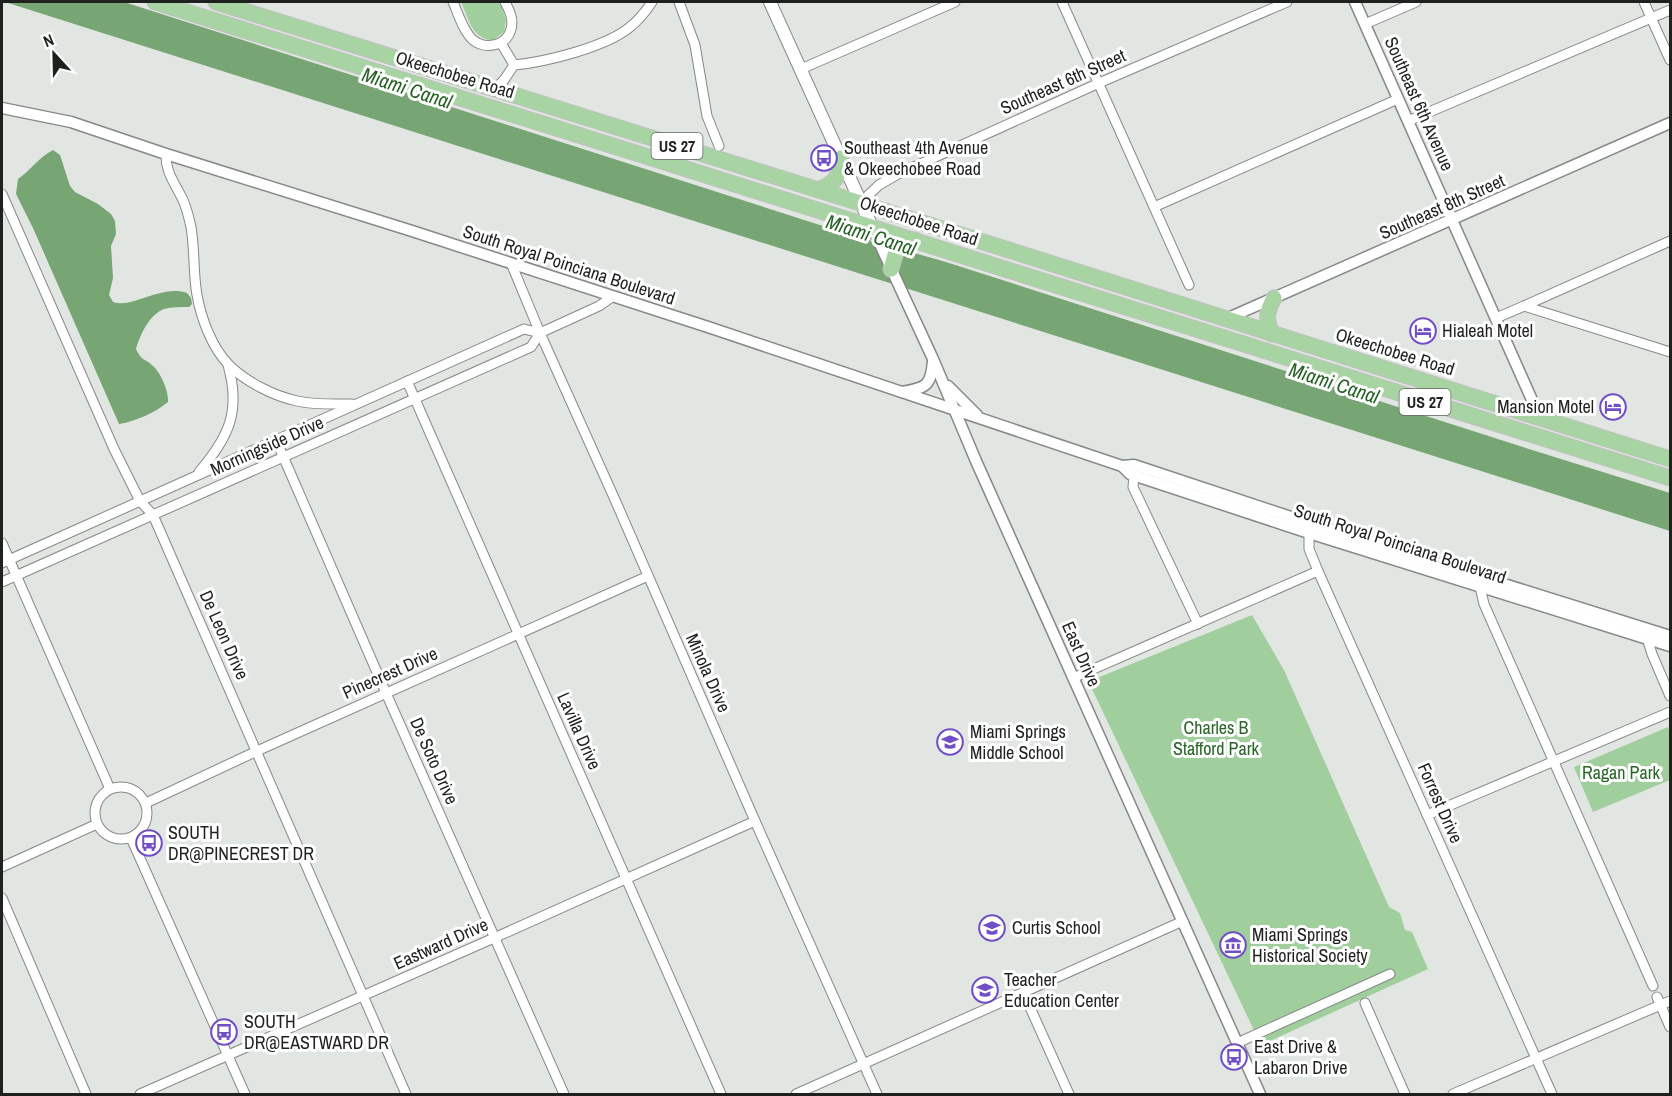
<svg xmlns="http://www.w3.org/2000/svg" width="1672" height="1096" font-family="'Archivo Narrow',sans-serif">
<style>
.green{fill:#a0ce9c}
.water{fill:#77a573}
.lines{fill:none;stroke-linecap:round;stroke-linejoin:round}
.minor-casing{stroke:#868985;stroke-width:11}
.tertiary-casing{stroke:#868985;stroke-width:13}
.secondary-casing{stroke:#868985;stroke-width:14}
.trunk-casing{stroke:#c0c1c0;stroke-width:17}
.minor{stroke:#fff;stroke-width:9}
.tertiary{stroke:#fff;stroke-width:10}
.secondary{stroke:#fff;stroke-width:12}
.trunk{stroke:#a8d4a4;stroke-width:15}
.labels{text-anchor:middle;stroke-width:6;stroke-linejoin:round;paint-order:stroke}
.shield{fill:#fff;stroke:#626462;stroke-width:1.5}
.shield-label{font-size:16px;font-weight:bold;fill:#1f211f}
.street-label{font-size:18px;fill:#1f211f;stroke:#fff}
.poi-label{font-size:18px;fill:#1f211f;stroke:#fff;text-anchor:start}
.park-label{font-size:18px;fill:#286625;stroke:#fff}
.water-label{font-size:20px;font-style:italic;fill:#246221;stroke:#fff}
</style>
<rect width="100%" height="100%" fill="#e2e6e2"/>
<g class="green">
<path d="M 461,2 L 500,2 L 506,20 L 504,32 L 493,40 C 472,40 468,17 461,2 Z"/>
<path d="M 1252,615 L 1284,670 L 1389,907 L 1400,913 L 1405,930 L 1412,932 L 1428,969 L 1261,1045 L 1092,689 L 1097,678 Z"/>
<path d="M 1668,727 L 1670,733 L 1670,780 L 1593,812 L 1574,767 Z"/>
</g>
<g class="water">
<path d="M 5,2 L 124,2 L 851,235 L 946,262 L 1529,449 L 1670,493 L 1670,531 Z"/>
<path d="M 53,150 L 60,155 L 70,186 L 75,192 L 98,204 L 111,214 L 115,221 L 116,234 L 111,246 L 113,278 L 109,295 L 113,302 C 133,309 161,284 187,293 L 191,298 L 192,304 L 189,307 C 181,307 172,307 164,309 C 149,315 140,335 136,349 C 143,363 144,357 153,366 C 161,373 169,392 168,402 C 154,413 137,421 119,424 L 33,228 L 16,194 L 18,179 C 31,170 39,157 53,150 Z"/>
</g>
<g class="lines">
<g class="minor-casing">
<g id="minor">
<path d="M 453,2 C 458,13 463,31 473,40 C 485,50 507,46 511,29 C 514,19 509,10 505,2"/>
<path d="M 679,2 L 695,45 L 707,116 L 719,146"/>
<path d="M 1062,2 L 1189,285"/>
<path d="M 1644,2 L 1670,60"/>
<path d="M 1365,24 L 1416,2"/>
<path d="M 501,43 L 514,65"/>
<path d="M 514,65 C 546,62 606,47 630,27 C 639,20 646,11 652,2"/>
<path d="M 801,69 L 955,2"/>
<path d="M 495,89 L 504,80 L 514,65"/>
<path d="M 1408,121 L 1670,10"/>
<path d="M 166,154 C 165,172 176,185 183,200 C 187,209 189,218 191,227 C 195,250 193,273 197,295 C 201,318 212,348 229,365 C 246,382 274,396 297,401 C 315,405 334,404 352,404"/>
<path d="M 2,194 L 114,449 L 140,501 L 153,515 L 406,1094"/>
<path d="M 860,203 L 879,185 L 898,174 L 1099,83 L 1287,2"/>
<path d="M 1154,207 L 1398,99"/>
<path d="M 511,263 L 540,333 L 616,502 L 755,821 L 877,1094"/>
<path d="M 1524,306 L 1670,241"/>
<path d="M 1496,318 L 1524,306 L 1670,352"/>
<path d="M 407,381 L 721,1094"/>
<path d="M 276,440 L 386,693 L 564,1094"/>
<path d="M 199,472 C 229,437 241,411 228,365"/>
<path d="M 1134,475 L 1133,487 L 1198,624"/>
<path d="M 1309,528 L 1309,549 L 1318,571 L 1552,1094"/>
<path d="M 2,543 L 110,789"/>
<path d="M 2,563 L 524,329 L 540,333"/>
<path d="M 2,582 L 531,347 L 540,333 L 599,306 L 612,297"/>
<path d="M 1480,587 L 1484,604 L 1653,986"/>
<path d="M 1647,638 L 1652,654 L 1670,696"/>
<path d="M 1073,678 L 1318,571"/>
<circle cx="121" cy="813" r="26"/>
<path d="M 146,803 L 257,751 L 648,576"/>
<path d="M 1427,815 L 1670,712"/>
<path d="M 131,838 L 245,1094"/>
<path d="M 2,867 L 97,824"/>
<path d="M 2,898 L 86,1094"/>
<path d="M 1024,994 L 1069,1094"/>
<path d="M 1657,997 L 1670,1027"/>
<path d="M 1365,1003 L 1405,1094"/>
<path d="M 1237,1043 L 1390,974"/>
<path d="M 140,1094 L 494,938 L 755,821"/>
<path d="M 796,1094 L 1183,921"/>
<path d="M 1453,1094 L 1670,1001"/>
</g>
</g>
<g class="tertiary-casing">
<g id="tertiary">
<path d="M 1355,2 L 1540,418"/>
<path d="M 2,108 L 71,122 L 166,154 L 412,231 L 711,328 L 1122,466 L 1134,465 L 1309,523 L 1670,636"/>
<path d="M 872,227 L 933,359 L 976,461 L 1028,577 L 1260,1094"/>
<path d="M 1226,319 L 1670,123"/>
<path d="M 948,386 L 977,415"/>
<path d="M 902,392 C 926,388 931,386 933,361"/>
<path d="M 1122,466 L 1130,474 L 1309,533 L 1670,646"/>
</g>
</g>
<g class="secondary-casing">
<path id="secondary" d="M 770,2 L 872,227"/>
</g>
<g class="trunk-casing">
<g id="trunk">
<path d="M 155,2 L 1670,478"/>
<path d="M 216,2 L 860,203 L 1670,459"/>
<path d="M 819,190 C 838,181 838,178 841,158"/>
<path d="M 891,269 L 897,248 L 904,243 L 915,240"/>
<path d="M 1272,334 C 1266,320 1266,312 1274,298"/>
</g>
</g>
<use href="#minor" class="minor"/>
<use href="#tertiary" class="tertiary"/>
<use href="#secondary" class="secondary"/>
<use href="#trunk" class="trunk"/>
</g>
<defs>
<g id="bus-ring" transform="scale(1.35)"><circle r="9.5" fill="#fff" stroke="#714dc7" stroke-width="1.5"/><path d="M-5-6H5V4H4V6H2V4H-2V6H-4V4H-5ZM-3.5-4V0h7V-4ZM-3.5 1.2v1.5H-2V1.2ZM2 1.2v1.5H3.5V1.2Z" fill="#714dc7"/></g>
<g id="hotel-ring" transform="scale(1.35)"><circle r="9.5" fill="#fff" stroke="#714dc7" stroke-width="1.5"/><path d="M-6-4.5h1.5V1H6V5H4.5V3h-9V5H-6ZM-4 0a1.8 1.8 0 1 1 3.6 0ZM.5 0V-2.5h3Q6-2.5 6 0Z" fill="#714dc7"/></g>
<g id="school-ring" transform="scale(1.35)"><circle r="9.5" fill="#fff" stroke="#714dc7" stroke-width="1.5"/><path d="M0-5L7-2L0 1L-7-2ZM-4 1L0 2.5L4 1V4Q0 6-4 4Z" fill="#714dc7"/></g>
<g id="museum-ring" transform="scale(1.35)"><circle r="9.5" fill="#fff" stroke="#714dc7" stroke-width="1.5"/><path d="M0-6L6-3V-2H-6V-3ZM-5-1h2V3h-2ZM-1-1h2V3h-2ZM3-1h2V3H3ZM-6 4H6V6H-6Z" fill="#714dc7"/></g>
</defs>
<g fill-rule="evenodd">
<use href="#bus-ring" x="824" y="158"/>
<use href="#hotel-ring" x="1423" y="331"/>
<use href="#hotel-ring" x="1613" y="407"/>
<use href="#school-ring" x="950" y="742"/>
<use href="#bus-ring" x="149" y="843"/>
<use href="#school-ring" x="992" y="928"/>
<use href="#museum-ring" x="1233" y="945"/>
<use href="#school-ring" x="985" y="990"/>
<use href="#bus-ring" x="224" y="1032"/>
<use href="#bus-ring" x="1234" y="1057"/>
</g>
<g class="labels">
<g class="shield">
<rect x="651.5" y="133" width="51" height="26" rx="4.5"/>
<rect x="1399.5" y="389" width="51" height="26" rx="4.5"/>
</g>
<g class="shield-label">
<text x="677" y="152">US 27</text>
<text x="1425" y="408">US 27</text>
</g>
<g class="street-label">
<text transform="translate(455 75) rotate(17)" y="6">Okeechobee Road</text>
<text transform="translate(1063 82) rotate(-24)" y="6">Southeast 6th Street</text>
<text transform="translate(1419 104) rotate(66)" y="6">Southeast 6th Avenue</text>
<text transform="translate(1442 207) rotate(-24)" y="6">Southeast 8th Street</text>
<text transform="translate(919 221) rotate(18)" y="6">Okeechobee Road</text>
<text transform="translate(569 265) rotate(18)" y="6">South Royal Poinciana Boulevard</text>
<text transform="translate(1395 352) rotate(17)" y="6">Okeechobee Road</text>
<text transform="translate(267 446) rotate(-24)" y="6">Morningside Drive</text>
<text transform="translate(1400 544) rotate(18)" y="6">South Royal Poinciana Boulevard</text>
<text transform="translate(224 635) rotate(66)" y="6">De Leon Drive</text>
<text transform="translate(1081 654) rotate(66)" y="6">East Drive</text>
<text transform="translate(390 673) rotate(-24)" y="6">Pinecrest Drive</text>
<text transform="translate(708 673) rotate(66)" y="6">Minola Drive</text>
<text transform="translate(579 731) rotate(66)" y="6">Lavilla Drive</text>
<text transform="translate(434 761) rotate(66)" y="6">De Soto Drive</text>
<text transform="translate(1440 803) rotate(66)" y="6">Forrest Drive</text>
<text transform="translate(441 944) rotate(-24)" y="6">Eastward Drive</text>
</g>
<g class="poi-label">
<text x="844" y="154">Southeast 4th Avenue<tspan x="844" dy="21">&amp; Okeechobee Road</tspan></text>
<text x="1442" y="337">Hialeah Motel</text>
<text x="1594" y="413" text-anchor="end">Mansion Motel</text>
<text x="970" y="738">Miami Springs<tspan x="970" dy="21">Middle School</tspan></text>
<text x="168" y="839">SOUTH<tspan x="168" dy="21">DR@PINECREST DR</tspan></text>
<text x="1012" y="934">Curtis School</text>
<text x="1252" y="941">Miami Springs<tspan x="1252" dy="21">Historical Society</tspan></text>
<text x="1004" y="986">Teacher<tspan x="1004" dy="21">Education Center</tspan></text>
<text x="244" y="1028">SOUTH<tspan x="244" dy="21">DR@EASTWARD DR</tspan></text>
<text x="1254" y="1053">East Drive &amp;<tspan x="1254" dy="21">Labaron Drive</tspan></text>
</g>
<g class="park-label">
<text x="1216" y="734">Charles B<tspan x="1216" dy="21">Stafford Park</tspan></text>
<text x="1621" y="779">Ragan Park</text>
</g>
<g class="water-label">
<text transform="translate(407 88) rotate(18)" y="7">Miami Canal</text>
<text transform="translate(871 235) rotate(18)" y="7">Miami Canal</text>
<text transform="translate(1334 383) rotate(18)" y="7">Miami Canal</text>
</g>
</g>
<rect width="1672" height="1096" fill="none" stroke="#1f211f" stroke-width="6"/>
<g transform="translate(54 54) rotate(338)" stroke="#ffffff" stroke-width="4.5" paint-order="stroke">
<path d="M0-4.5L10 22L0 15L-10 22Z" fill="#1f211f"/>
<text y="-9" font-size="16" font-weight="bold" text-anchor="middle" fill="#1f211f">N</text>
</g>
</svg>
